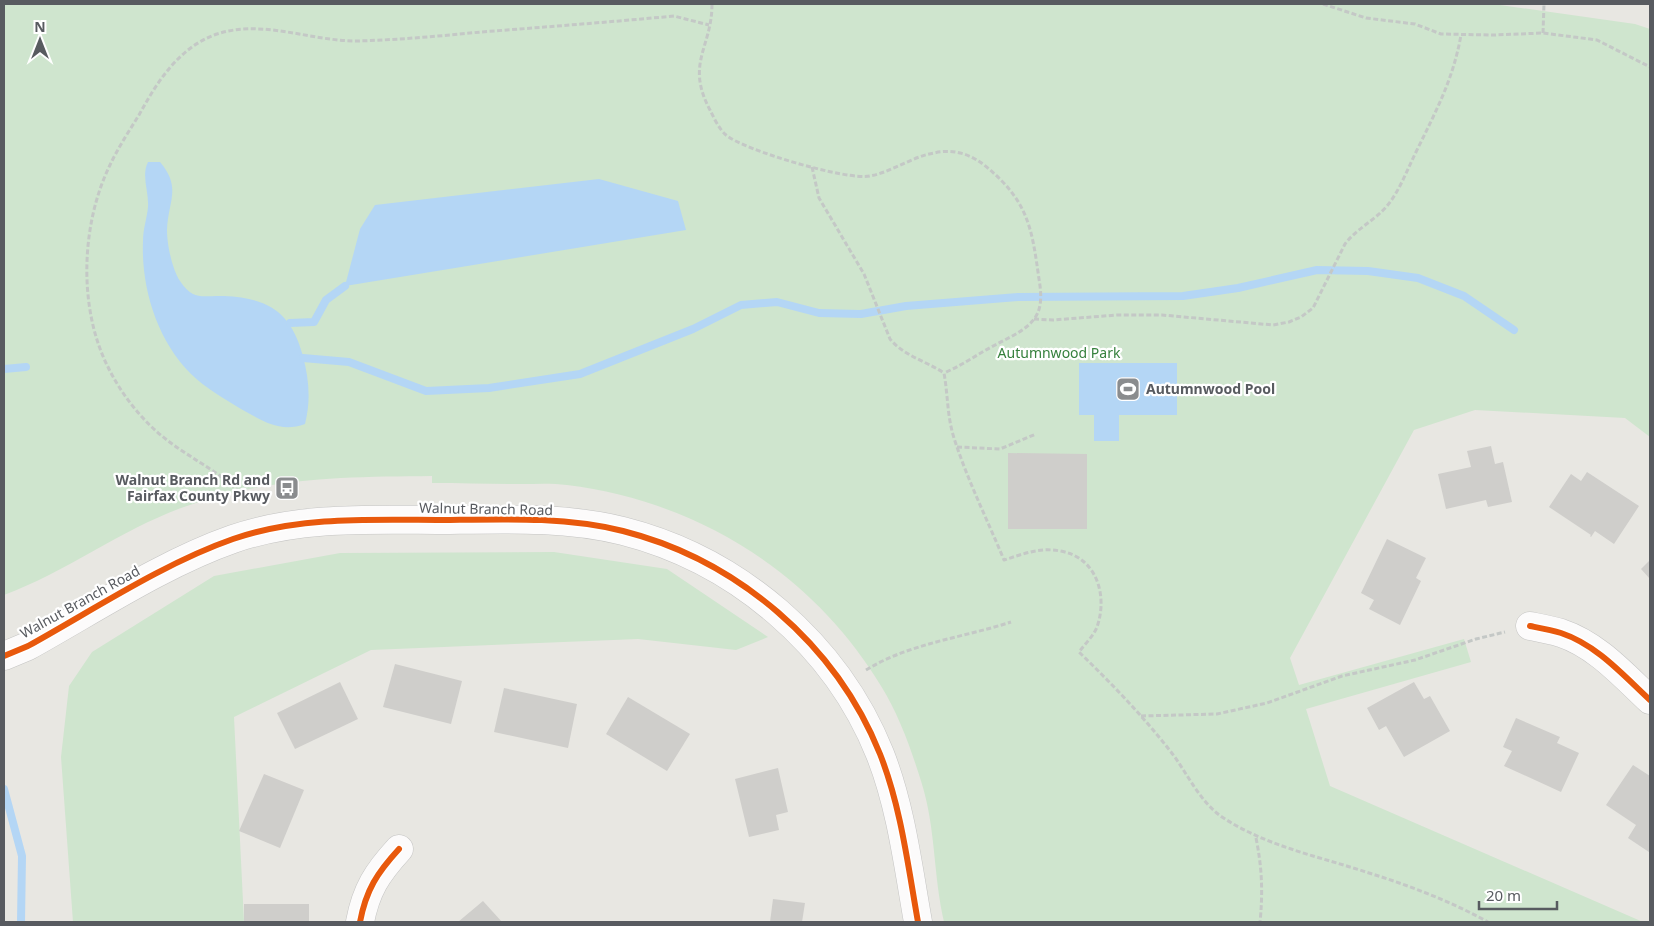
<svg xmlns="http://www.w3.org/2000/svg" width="1654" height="926" font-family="'Noto Sans',sans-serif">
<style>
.green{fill:#cfe5ce}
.water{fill:#b4d6f5}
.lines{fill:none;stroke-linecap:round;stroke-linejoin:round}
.stream{stroke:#b4d6f5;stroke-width:8}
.building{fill:#cfcecb}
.minor-casing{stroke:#c4c4c3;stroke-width:29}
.path{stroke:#c4c8c6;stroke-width:3;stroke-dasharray:5 2.5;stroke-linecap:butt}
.minor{stroke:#fcfbfb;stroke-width:28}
.cycleway-casing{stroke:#fff;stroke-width:9}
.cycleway{stroke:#e8590c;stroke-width:6}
.labels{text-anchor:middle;stroke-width:4.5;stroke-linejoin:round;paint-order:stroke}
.park-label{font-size:14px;fill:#36813d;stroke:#fff}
.poi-label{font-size:14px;font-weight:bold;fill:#585b60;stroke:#fff;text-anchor:start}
.street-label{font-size:14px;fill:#585b60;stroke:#fff}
</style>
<rect width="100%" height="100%" fill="#e8e7e2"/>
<g class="green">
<path d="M 4,4 L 1493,4 L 1635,24 L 1650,29 L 1650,437 L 1625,418 L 1475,410 L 1414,430 L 1290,658 L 1299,685 L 1464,639 L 1471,662 L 1306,709 L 1330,786 L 1643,922 L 944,922 C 933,876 936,827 921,781 C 911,749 899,715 881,686 C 813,573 697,501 567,485 C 552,483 536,484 521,484 C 491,484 462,483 432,483 L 432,476 C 342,477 268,477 181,508 C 119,531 66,572 4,595 Z"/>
<path d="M 554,552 L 667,569 L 768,637 L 736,650 L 638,639 L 371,650 L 234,717 L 244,922 L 73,922 L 61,757 L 69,686 L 92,652 L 214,576 L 340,553 Z"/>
</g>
<g class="water">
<path d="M 148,162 L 160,162 C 182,188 168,201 167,230 C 167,244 172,269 180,281 C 194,302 204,295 224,296 C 269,298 291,312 303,356 C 309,380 311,400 305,424 C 280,433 263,421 241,409 C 225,399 205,388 191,374 C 157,340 141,288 143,241 C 143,229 147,218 148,207 C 149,191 141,176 148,162 Z"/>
<path d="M 599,179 L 678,201 L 686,230 L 345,286 L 360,229 L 375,205 Z"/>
<path d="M 1079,363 L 1177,363 L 1177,415 L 1119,415 L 1119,441 L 1094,441 L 1094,415 L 1079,415 Z"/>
</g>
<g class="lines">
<g class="stream">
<path d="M 290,323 L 314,322 L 326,300 L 345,286"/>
<path d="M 303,358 L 349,362 L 426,391 L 489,388 L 580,374 L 693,329 L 741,305 L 777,302 L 819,313 L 861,314 L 906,306 L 1018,297 L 1183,296 L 1238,288 L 1317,270 L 1368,271 L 1418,278 L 1464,296 L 1514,330"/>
<path d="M 4,369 L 26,367"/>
<path d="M 4,789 L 22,856 L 21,922"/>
</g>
</g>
<g class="building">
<path d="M 1491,446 L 1495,464 L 1503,462 L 1512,502 L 1488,507 L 1486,500 L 1446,509 L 1438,474 L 1471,467 L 1467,451 Z"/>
<path d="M 1008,453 L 1087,454 L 1087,529 L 1008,529 Z"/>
<path d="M 1587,472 L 1639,506 L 1614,544 L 1595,531 L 1591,537 L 1590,536 L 1591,535 L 1549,507 L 1571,474 L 1581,481 Z"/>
<path d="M 1387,539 L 1426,558 L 1416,578 L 1421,581 L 1400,625 L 1369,609 L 1374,600 L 1361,593 Z"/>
<path d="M 1650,560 L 1650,579 L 1641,569 Z"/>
<path d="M 395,664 L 462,681 L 451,724 L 383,707 Z"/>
<path d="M 340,682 L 358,719 L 295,749 L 277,713 Z"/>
<path d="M 1414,682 L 1424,699 L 1430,696 L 1450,731 L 1404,757 L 1386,726 L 1379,730 L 1367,708 Z"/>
<path d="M 504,688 L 577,704 L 568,748 L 494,732 Z"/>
<path d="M 628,697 L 690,734 L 667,771 L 606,734 Z"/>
<path d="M 1516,718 L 1560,737 L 1557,743 L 1579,753 L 1561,792 L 1504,766 L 1512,751 L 1503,747 Z"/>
<path d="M 1633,765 L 1650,776 L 1649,852 L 1628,838 L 1636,825 L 1606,805 Z"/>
<path d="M 778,768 L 788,812 L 776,815 L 779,830 L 749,837 L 735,779 Z"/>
<path d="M 264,774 L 304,790 L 280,848 L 239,831 Z"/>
<path d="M 773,899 L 805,903 L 802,922 L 770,922 Z"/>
<path d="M 483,901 L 502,922 L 458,922 Z"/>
<rect x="244" y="904" width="65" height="18"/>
</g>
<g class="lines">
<g class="minor-casing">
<g id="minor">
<path d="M 1530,626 C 1540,628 1551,630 1561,633 C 1597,645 1623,675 1650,700"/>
<path d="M 4,656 L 28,646 C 93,610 164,563 233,539 C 302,515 378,520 450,520 C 507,519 567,517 623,531 C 737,560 836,644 880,754 C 901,807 908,866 918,922"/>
<path d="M 360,922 C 366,890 377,873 399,849"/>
</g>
</g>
<g class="path">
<path d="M 712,4 C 712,48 685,63 710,110 C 714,118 719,129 726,135 C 743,150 848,181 870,176 C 892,172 911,157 934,153 C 955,148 973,155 989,169 C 1029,203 1032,230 1039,279 C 1041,291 1043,308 1034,319 C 1025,331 1010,337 997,344 C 979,353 963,365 944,373"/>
<path d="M 1323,4 L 1366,18 L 1415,24 L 1441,34 L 1493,35 L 1543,33 L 1597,40 L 1650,67"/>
<path d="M 1543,33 L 1544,4"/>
<path d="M 812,167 L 819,198 L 864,274 L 890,339 C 904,356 926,361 944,373 C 948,395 947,416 954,438 C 967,479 987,519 1004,560 C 1023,554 1040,547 1060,551 C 1097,557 1108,596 1097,627 C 1094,635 1085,644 1079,652 C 1112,684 1143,716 1171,752 C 1188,774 1199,801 1222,817 C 1266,846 1317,856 1366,872 C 1408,885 1450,901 1488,922"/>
<path d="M 1034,319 L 1053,320 L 1117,315 L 1162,315 L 1273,325 L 1289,322 L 1301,317 L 1313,308 L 1345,244 C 1356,229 1374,221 1387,206 C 1400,190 1407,170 1416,152 C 1436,111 1453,80 1461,35"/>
<path d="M 957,447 L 1000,449 L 1036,434"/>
<path d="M 250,503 C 228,476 194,461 167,440 C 143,422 121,394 108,367 C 78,308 81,224 110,165 C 118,148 129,131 139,115 C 157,82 179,47 217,34 C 263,19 310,41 356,41 C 398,40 440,36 481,32 C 546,27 610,22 674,16 L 709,25"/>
<path d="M 866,670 C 910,643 962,638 1011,622"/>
<path d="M 1141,716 L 1217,714 L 1267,703 L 1342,676 L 1415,660 L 1476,639 L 1505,632"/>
<path d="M 1256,838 C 1262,867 1263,893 1260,922"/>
</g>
<use href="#minor" class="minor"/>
<g class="cycleway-casing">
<g id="cycleway">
<path d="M 1530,626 C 1540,628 1551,630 1561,633 C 1597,645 1623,675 1650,700"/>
<path d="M 4,656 L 28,646 C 93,610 164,563 233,539 C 302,515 378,520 450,520 C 507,519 567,517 623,531 C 737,560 836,644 880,754 C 901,807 908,866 918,922"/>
<path d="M 360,922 C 366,890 377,873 399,849"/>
</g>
</g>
<use href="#cycleway" class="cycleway"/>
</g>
<defs>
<g id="stadium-square" transform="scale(1.25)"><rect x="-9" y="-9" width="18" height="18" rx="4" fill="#8a8c8e" stroke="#fff"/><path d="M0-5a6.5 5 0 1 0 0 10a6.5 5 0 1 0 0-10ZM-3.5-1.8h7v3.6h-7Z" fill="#fff"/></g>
<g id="bus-square" transform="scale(1.25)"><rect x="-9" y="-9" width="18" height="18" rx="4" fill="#8a8c8e" stroke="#fff"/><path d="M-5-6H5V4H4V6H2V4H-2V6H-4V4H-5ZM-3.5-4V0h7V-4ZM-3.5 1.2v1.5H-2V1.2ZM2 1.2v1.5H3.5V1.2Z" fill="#fff"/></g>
</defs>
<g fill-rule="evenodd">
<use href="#stadium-square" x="1128" y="389"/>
<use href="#bus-square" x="287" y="488"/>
</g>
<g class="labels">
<g class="park-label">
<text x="1059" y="358">Autumnwood Park</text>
</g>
<g class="poi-label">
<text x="1146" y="394">Autumnwood Pool</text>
<text x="270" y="485" text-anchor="end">Walnut Branch Rd and<tspan x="270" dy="16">Fairfax County Pkwy</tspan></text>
</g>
<g class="street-label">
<text transform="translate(486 509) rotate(1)" y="5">Walnut Branch Road</text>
<text transform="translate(80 602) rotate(-29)" y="5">Walnut Branch Road</text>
</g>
</g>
<rect width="1654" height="926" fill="none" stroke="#585b60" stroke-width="10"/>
<g transform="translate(40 40)" stroke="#ffffff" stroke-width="4" paint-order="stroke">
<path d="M0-4L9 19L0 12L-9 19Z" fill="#585b60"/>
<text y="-8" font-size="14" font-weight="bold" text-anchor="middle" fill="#585b60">N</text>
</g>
<path d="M1479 901v8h78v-8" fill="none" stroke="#585b60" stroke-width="2.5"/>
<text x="1486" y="901" font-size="15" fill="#585b60" stroke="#ffffff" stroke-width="4" paint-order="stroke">20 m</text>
</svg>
